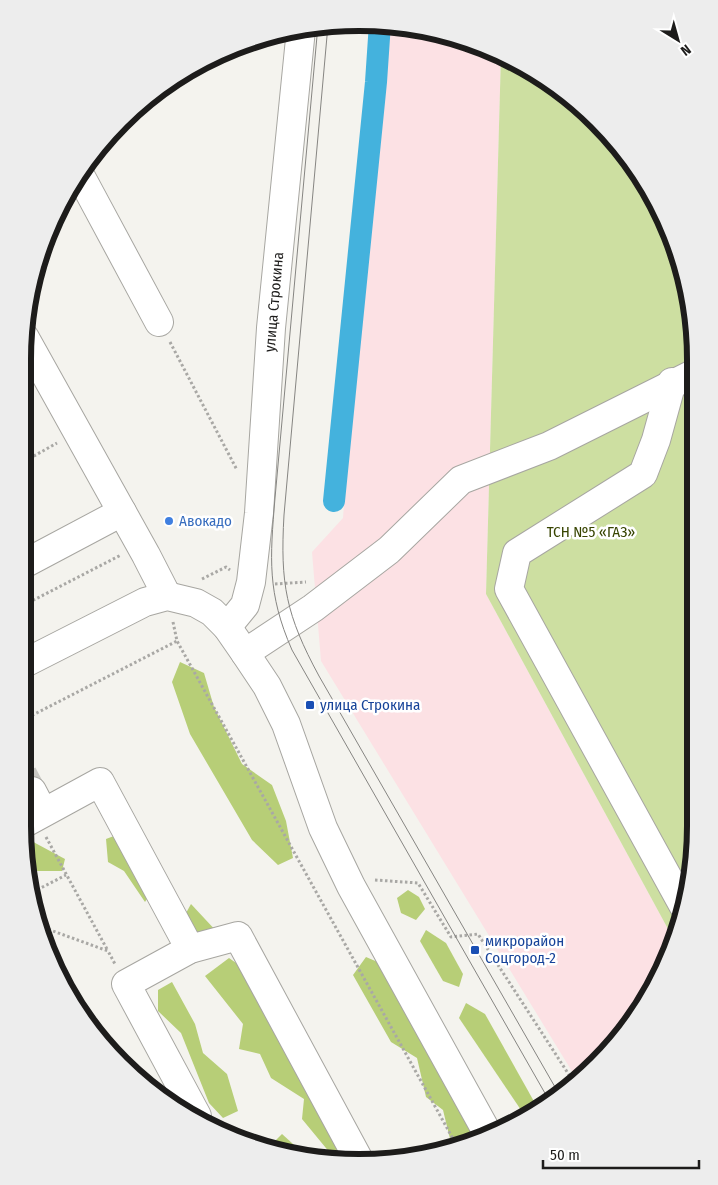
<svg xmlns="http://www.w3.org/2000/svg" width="718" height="1185" font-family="'Fira Sans Condensed',sans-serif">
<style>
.industrial{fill:#fce1e4}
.green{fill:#cddfa1}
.forest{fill:#b7ce77}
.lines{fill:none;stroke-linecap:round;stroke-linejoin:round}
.canal{stroke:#44b2dd;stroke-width:22}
.minor-tunnel{stroke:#c9c8c4;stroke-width:28;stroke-dasharray:28 14;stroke-linecap:butt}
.minor-casing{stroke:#a7a6a1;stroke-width:30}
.path{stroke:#a9a8a5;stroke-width:3;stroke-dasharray:2.5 2.5;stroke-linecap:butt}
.minor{stroke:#fff;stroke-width:28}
.tram{stroke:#868582;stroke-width:1}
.shop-dot{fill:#3f7fe0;stroke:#fff;stroke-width:2}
.transit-dot{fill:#1a4fb4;stroke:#fff;stroke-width:2}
.labels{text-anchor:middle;stroke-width:5;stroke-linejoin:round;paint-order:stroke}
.street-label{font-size:15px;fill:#1d1c1b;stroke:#fff}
.shop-label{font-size:15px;fill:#366cbe;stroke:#fff;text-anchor:start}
.park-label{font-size:15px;fill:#374400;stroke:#fff}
.transit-label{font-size:15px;fill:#164399;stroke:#fff;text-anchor:start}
.rim{fill:none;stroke:#1d1c1b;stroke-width:6}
</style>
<rect width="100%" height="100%" fill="#f4f3ee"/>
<path class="industrial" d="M 381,23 L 446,34 L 501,54 L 486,594 L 674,940 L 670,955 L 626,1031 L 576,1078 L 321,661 L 312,552 L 343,518 Z"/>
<path class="green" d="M 501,54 L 564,92 L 612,137 L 651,191 L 684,272 L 695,337 L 693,870 L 674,940 L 486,594 Z"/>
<g class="forest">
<path d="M 180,662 L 204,673 L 214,707 L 242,764 L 272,785 L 286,821 L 293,858 L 278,865 L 252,840 L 190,734 L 172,682 Z"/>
<path d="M 135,828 L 152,891 L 145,902 L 124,871 L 108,862 L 106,839 Z"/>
<path d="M 24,837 L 65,859 L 62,871 L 36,871 L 37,890 L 33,891 Z"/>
<path d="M 408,890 L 419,897 L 425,909 L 416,920 L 401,913 L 397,898 Z"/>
<path d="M 191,904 L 218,933 L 205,945 L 181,922 Z"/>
<path d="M 426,930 L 446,943 L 463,974 L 459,987 L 443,981 L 420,941 Z"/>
<path d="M 366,957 L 387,966 L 484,1136 L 467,1145 L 452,1147 L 443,1110 L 426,1097 L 417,1058 L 391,1042 L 353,975 Z"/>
<path d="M 229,958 L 263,982 L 358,1162 L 335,1159 L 302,1119 L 304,1099 L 271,1078 L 260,1054 L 239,1049 L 243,1024 L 205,976 Z"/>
<path d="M 172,982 L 195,1024 L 203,1053 L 227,1074 L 238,1111 L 223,1118 L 209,1103 L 181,1033 L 158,1011 L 158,990 Z"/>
<path d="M 466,1003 L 485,1014 L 536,1105 L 537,1110 L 525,1116 L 459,1018 Z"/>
<path d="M 282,1134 L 303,1153 L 268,1148 Z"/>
</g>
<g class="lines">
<path class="canal" d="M 334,501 L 376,82 L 380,23"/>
<path class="minor-tunnel" d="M 23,774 L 32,791"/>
<g class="minor-casing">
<g id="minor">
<path d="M 80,175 L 159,322"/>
<path d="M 25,338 L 146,555 L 167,596"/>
<path d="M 672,382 L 656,440 L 643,474 L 517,553 L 509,589 L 683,905"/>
<path d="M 24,564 L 122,512"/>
<path d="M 227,627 L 245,605 L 251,582 L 259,513 L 271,328 L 301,29"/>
<path d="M 245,653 L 313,608 L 389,550 L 461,480 L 549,446 L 695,373"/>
<path d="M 23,664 L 145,602 L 167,596 L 196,603 L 212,612 L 227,627 L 245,653 L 267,686 L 286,724 L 323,828 L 351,886 L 488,1134"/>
<path d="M 32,791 L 43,812"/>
<path d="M 23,824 L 100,782 L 190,949"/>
<path d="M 197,1116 L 126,984 L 190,949 L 238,936 L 360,1162"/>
</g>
</g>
<g class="path">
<path d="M 170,342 L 237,470"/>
<path d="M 25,461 L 57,443"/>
<path d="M 202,579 L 226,567 L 230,570"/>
<path d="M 275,584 L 306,582"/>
<path d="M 24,605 L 121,555"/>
<path d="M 173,622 L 177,641 L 457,1146"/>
<path d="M 23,720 L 177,641"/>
<path d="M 46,837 L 108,951"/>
<path d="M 375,880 L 418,883 L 451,937 L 478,934 L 573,1081"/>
<path d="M 33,892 L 66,875"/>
<path d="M 39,926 L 108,951 L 115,964"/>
</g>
<use href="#minor" class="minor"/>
<g class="tram">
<path d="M 318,25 L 275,498 C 270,558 267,593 292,650 L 550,1102"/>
<path d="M 328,25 L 284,515 C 280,584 286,615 319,676 L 559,1094"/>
</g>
</g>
<circle class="shop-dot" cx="169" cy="521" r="5"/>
<g class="transit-dot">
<rect x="305" y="700" width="10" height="10" rx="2.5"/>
<rect x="470" y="945" width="10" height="10" rx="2.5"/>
</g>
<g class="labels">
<g class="street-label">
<text transform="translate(274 302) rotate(-85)" y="5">улица Строкина</text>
</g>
<g class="shop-label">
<text x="179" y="526">Авокадо</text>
</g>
<g class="park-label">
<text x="591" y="537">ТСН №5 «ГАЗ»</text>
</g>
<g class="transit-label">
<text x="320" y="710">улица Строкина</text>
<text x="485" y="946">микрорайон<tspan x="485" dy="17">Соцгород-2</tspan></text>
</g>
</g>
<path d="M0 0H718V1185H0ZM359 31H359A328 328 0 0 1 687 359V826A328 328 0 0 1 359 1154H359A328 328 0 0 1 31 826V359A328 328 0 0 1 359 31Z" fill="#ededed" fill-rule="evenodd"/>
<path class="rim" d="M359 31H359A328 328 0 0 1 687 359V826A328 328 0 0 1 359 1154H359A328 328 0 0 1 31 826V359A328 328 0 0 1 359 31Z"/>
<g transform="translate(678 40) rotate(143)" stroke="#ffffff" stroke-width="4" paint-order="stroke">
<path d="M0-4L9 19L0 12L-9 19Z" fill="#1d1c1b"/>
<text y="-8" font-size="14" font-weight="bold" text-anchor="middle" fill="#1d1c1b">N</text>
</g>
<path d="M543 1160v8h156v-8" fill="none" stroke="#1d1c1b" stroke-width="2.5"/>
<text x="550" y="1160" font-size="15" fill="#1d1c1b" stroke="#ffffff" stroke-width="4" paint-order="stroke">50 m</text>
</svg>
